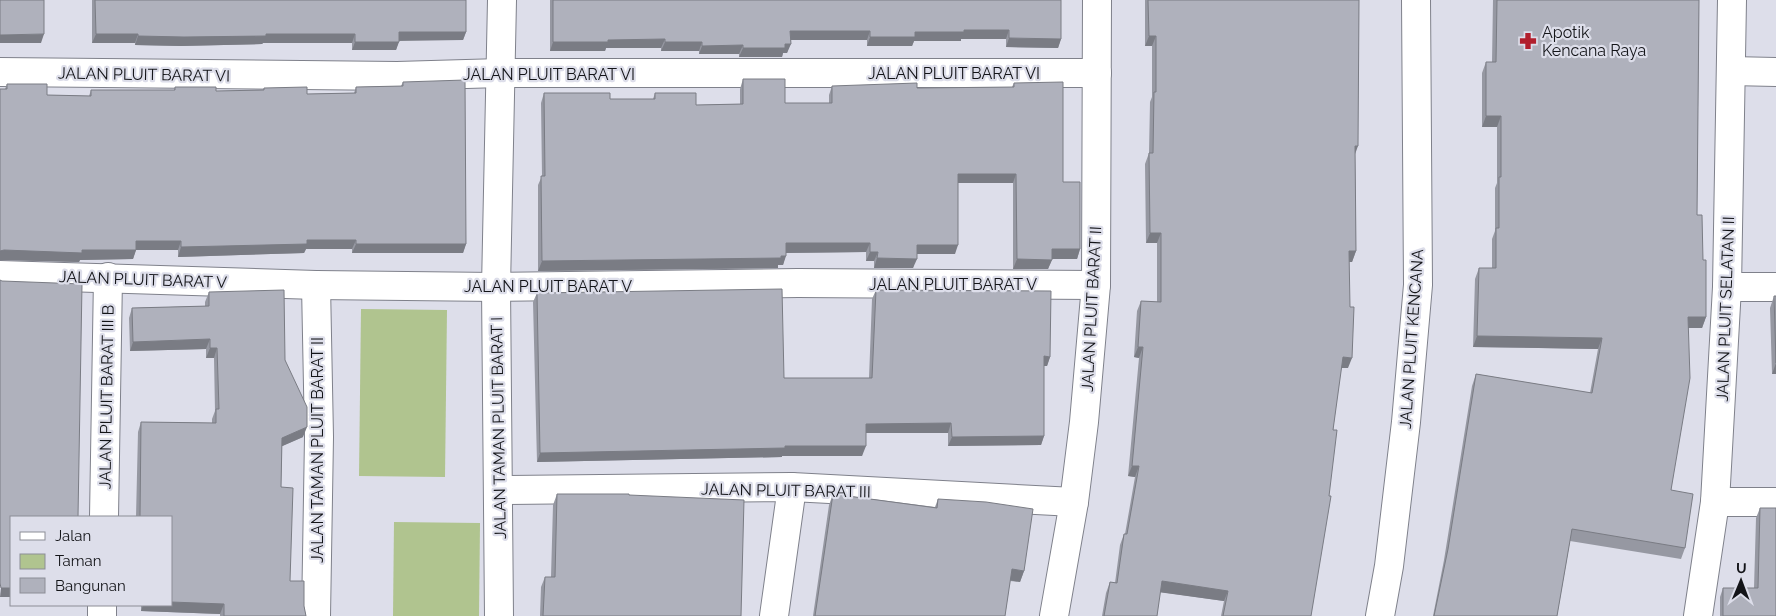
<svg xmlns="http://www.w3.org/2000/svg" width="1776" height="616" font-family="Raleway,sans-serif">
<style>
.green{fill:#b0c48f}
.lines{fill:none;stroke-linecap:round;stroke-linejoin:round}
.street-casing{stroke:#7f818b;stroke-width:30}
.secondary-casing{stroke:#7f818b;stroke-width:30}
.street{stroke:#fff;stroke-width:28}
.secondary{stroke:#fff;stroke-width:28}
.wall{fill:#9698a2}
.shaded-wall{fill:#7a7c84}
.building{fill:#afb1bc;stroke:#7a7c84}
.labels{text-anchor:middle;stroke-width:4.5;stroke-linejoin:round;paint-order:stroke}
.poi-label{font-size:16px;fill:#131418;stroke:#dddeea;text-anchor:start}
.street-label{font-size:16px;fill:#131418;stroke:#dddeea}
</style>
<rect width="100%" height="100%" fill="#dddeea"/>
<g class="green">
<path d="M 361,309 L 447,310 L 445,477 L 359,476 Z"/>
<path d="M 394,522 L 480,523 L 479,616 L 393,616 Z"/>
</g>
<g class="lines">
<g class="street-casing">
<g id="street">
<path d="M 1731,71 L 1776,72"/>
<path d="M 0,72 L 397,76 L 501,73 L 1097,73"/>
<path d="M 0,275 L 316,285 L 496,287 L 798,283 L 1096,285"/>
<path d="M 316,285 L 319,437 L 316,616"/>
<path d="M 1727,287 L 1776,287"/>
<path d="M 499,490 L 792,487 L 1074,502"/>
<path d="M 1715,502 L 1776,502"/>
<path d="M 104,517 L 108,277"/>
<path d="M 102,616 L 102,605"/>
<path d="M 499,616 L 496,287 L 502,0"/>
<path d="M 774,616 L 792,487"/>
<path d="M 1054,616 L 1074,502 L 1084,422 L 1096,285 L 1097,0"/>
<path d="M 1698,616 L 1715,502 L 1727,287 L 1732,0"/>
</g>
</g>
<g class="secondary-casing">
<path id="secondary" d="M 1380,616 L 1389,566 L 1406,422 L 1418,285 L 1416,0"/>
</g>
<use href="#street" class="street"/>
<use href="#secondary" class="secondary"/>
</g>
<g class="wall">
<path d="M 92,0 L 466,0 L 466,32 L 463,40 L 399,40 L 396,50 L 352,50 L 352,43 L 263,43 L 262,44 L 181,46 L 135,45 L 135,43 L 92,43 Z"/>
<path d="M 550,0 L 1061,0 L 1061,39 L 1058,48 L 1006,47 L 1006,39 L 961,39 L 961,41 L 914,41 L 912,46 L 867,46 L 867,40 L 791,40 L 787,53 L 783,53 L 782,57 L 739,57 L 739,54 L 699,54 L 699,51 L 661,51 L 661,48 L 606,48 L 605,51 L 550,51 Z"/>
<path d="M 1145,0 L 1359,0 L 1355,154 L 1356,251 L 1352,262 L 1349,262 L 1348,368 L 1341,368 L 1333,430 L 1311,616 L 1221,616 L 1224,601 L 1160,592 L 1157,616 L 1102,616 L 1106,593 L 1110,582 L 1115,583 L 1120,545 L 1124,534 L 1125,534 L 1135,477 L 1128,476 L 1139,358 L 1134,357 L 1137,311 L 1141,301 L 1157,302 L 1157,243 L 1146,243 L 1145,164 L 1149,153 L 1150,102 L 1152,97 L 1152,46 L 1145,46 Z"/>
<path d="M 1493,0 L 1699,0 L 1697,215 L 1703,260 L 1706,317 L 1702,328 L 1688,328 L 1671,490 L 1685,548 L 1681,559 L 1570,541 L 1557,616 L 1433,616 L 1444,560 L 1472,386 L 1476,374 L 1590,393 L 1598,349 L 1473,347 L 1475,279 L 1479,268 L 1492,268 L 1492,239 L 1495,231 L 1495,188 L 1497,183 L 1497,127 L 1482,127 L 1482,73 L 1486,62 L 1492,62 Z"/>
<path d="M 743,79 L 785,103 L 829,103 L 829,95 L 832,86 L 917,88 L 1012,87 L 1014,83 L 1063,182 L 1080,249 L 1077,259 L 1052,259 L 1048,269 L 1013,269 L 1013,183 L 958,183 L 955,254 L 917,254 L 913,268 L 874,268 L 874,261 L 866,261 L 866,252 L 786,253 L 783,265 L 778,265 L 778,268 L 538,271 L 538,185 L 542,176 L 541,103 L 544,93 L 610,99 L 653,99 L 655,93 L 696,105 L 740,104 L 740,89 Z"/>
<path d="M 403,82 L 466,244 L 463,253 L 352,253 L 352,249 L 306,249 L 304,253 L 178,257 L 178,250 L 136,250 L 133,259 L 80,260 L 79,262 L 0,260 L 0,89 L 5,89 L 7,84 L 47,95 L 89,96 L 91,90 L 174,90 L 175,87 L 216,91 L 263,90 L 264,88 L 307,94 L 354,93 L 356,87 L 401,86 Z"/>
<path d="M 876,290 L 1050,357 L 1047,366 L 1044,366 L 1044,436 L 1041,445 L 948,446 L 948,433 L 866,433 L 862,456 L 782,456 L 782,457 L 537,462 L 533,302 L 537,293 L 784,378 L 869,378 L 872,299 Z"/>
<path d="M 209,292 L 285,360 L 303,437 L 282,446 L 281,487 L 290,581 L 304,606 L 306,616 L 220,616 L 220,614 L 141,611 L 141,605 L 171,605 L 171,517 L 136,517 L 138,432 L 141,422 L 212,423 L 212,419 L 215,411 L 214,358 L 206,358 L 206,349 L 130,351 L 129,318 L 132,308 L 205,306 L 205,302 Z"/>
<path d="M 1774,296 L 1776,296 L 1776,374 L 1772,374 L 1770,308 Z"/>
<path d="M 557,494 L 629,495 L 741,616 L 540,616 L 541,587 L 545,577 L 551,577 L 553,505 Z"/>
<path d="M 833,494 L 935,507 L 938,499 L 1024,571 L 1020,582 L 1010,581 L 1005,616 L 813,616 L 829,505 Z"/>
<path d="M 1760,508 L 1776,616 L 1720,616 L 1720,597 L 1723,588 L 1754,588 L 1756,518 Z"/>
</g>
<g class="shaded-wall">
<path d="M 964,30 L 1009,30 L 1006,39 L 961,39 L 961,41 L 914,41 L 912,46 L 867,46 L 870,37 L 915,32 Z"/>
<path d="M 790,31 L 870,31 L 867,40 L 787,40 Z"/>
<path d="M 399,32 L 466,32 L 463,40 L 396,41 Z"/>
<path d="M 44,34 L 41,43 L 0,43 L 0,35 Z"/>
<path d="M 96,34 L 138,34 L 135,43 L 92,43 Z"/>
<path d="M 266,34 L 355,34 L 352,43 L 263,43 L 262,44 L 181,46 L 135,45 L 138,36 Z"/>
<path d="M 1149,36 L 1156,36 L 1152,46 L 1145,46 Z"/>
<path d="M 1009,38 L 1061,39 L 1058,48 L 1006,47 Z"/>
<path d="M 665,39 L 661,48 L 606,48 L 605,51 L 550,51 L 553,42 L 608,40 Z"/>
<path d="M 355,42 L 399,42 L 396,50 L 352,50 Z"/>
<path d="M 665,42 L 702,42 L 699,51 L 661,51 Z"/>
<path d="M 785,44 L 791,44 L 787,53 L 783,53 L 782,57 L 739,57 L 743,48 Z"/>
<path d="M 743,45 L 739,54 L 699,54 L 702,46 Z"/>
<path d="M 1486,116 L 1501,116 L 1497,127 L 1482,127 Z"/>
<path d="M 1355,146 L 1358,146 L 1354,157 Z"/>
<path d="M 958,174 L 1016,174 L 1013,183 L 955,183 Z"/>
<path d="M 1150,233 L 1161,233 L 1157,243 L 1146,243 Z"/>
<path d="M 307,240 L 356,240 L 352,249 L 306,249 L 304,253 L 178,257 L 181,247 Z"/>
<path d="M 136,241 L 181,241 L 178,250 L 136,250 L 133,259 L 80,260 L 79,262 L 0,260 L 0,251 L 4,250 L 82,250 Z"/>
<path d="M 786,243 L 870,243 L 866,252 L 783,253 Z"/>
<path d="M 356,244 L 466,244 L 463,253 L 352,253 Z"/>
<path d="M 917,245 L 958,245 L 955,254 L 913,254 Z"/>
<path d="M 1052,249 L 1080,249 L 1077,259 L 1049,259 Z"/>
<path d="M 1349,251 L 1356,251 L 1352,262 L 1345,262 Z"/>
<path d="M 870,252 L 878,252 L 874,261 L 866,261 Z"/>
<path d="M 786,256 L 783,265 L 778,265 L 778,268 L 538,271 L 542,261 Z"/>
<path d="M 877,258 L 917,259 L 913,268 L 874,268 Z"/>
<path d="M 1017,259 L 1052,260 L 1048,269 L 1013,269 Z"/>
<path d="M 1688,317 L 1706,317 L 1702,328 L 1684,328 Z"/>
<path d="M 1477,336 L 1602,338 L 1598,349 L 1473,347 Z"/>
<path d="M 210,339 L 206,349 L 130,351 L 133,342 Z"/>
<path d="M 1138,347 L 1143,347 L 1139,358 L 1134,357 Z"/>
<path d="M 210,348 L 217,348 L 214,358 L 206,358 Z"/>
<path d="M 1044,356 L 1050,357 L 1047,366 L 1040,366 Z"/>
<path d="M 1343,357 L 1352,358 L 1348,368 L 1339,368 Z"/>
<path d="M 1776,363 L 1776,374 L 1772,374 Z"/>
<path d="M 951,423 L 948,433 L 862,433 L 866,424 Z"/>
<path d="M 307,427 L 303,437 L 278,448 L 282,438 Z"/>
<path d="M 1044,436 L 1041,445 L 948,446 L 952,437 Z"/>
<path d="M 785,446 L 866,446 L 862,456 L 782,456 L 782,457 L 537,462 L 540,453 Z"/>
<path d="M 1132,466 L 1139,466 L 1135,477 L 1128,476 Z"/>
<path d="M 1012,569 L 1024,571 L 1020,582 L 1008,580 Z"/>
<path d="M 1162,581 L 1228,591 L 1224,601 L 1158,592 Z"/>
<path d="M 1,588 L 11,588 L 11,597 L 0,597 Z"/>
<path d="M 171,602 L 224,604 L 220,614 L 141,611 L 143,605 L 171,605 Z"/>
</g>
<g class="building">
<path d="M 0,0 L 44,0 L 44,34 L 0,35 Z"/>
<path d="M 95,0 L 466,0 L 466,32 L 399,32 L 399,42 L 355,42 L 355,34 L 266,34 L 266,36 L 184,37 L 138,36 L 138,34 L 96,34 Z"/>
<path d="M 553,0 L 1061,0 L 1061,39 L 1009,38 L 1009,30 L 964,30 L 964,32 L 915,32 L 915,37 L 870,37 L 870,31 L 790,31 L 791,44 L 785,44 L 785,48 L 743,48 L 743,45 L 702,46 L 702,42 L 665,42 L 665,39 L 608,40 L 608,42 L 553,42 Z"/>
<path d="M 1148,0 L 1359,0 L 1358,146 L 1355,146 L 1356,251 L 1349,251 L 1350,307 L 1354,307 L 1352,358 L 1343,357 L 1333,430 L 1337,430 L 1329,496 L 1331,496 L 1311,616 L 1223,616 L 1228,591 L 1162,581 L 1157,616 L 1104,616 L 1110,582 L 1117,583 L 1124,534 L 1127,534 L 1139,466 L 1132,466 L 1143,347 L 1138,347 L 1141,301 L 1161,302 L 1161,233 L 1150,233 L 1149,153 L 1153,153 L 1154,92 L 1156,92 L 1156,36 L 1149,36 Z"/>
<path d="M 1497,0 L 1699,0 L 1697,215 L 1702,215 L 1703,260 L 1706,260 L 1706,317 L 1688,317 L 1690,378 L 1671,490 L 1693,494 L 1685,548 L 1572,529 L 1557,616 L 1434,616 L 1448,549 L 1476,374 L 1592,393 L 1602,338 L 1477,336 L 1479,268 L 1496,268 L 1496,228 L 1499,228 L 1499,177 L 1501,177 L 1501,116 L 1486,116 L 1486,62 L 1496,62 Z"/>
<path d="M 743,79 L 785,79 L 785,103 L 832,103 L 832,86 L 917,83 L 917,88 L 1014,87 L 1014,83 L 1063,82 L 1063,182 L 1080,182 L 1080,249 L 1052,249 L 1052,260 L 1017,259 L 1016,174 L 958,174 L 958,245 L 917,245 L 917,259 L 877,258 L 878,252 L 870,252 L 870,243 L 786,243 L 786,256 L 781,256 L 781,258 L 542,261 L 541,176 L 545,176 L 544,93 L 610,93 L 610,99 L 655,99 L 655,93 L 696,93 L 696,105 L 743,104 Z"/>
<path d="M 465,80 L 466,244 L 356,244 L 356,240 L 307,240 L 307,244 L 181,247 L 181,241 L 136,241 L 136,250 L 82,250 L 82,253 L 4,250 L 0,251 L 0,89 L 7,89 L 7,84 L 47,84 L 47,95 L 91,96 L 91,90 L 175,90 L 175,87 L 216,87 L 216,91 L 264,90 L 264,88 L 307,87 L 307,94 L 356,93 L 356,87 L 403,86 L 403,82 Z"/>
<path d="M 0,280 L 2,281 L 82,284 L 78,517 L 11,517 L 11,588 L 1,588 L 0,583 Z"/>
<path d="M 782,289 L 784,378 L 872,378 L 876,290 L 1051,291 L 1050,357 L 1044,356 L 1044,436 L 952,437 L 951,423 L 866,424 L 866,446 L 785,446 L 785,448 L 540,453 L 537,293 Z"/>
<path d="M 284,290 L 285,360 L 307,407 L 307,427 L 282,438 L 281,487 L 293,488 L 290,581 L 304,581 L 304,606 L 306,616 L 224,616 L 224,604 L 171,602 L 171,517 L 140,517 L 141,422 L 216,423 L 216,409 L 219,409 L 217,348 L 210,348 L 210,339 L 133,342 L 132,308 L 209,306 L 209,292 Z"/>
<path d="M 1774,296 L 1776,296 L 1776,363 Z"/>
<path d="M 557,494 L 629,494 L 629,495 L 744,500 L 741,616 L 543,616 L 545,577 L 555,577 Z"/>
<path d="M 833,494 L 937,508 L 938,499 L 986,502 L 1033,509 L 1024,571 L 1012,569 L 1005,616 L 815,616 Z"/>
<path d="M 1760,508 L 1776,508 L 1776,616 L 1723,616 L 1723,588 L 1758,588 Z"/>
</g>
<defs>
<g id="pharmacy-bare" transform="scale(1.35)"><path d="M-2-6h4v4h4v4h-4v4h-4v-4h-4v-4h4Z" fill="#b11f2d" stroke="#dddeea" stroke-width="2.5" paint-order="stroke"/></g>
</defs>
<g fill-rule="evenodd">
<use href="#pharmacy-bare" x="1528" y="41"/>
</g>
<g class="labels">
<g class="poi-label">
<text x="1542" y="38">Apotik<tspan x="1542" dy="18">Kencana Raya</tspan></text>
</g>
<g class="street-label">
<text x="954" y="79">JALAN PLUIT BARAT VI</text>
<text transform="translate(144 74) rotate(1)" y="6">JALAN PLUIT BARAT VI</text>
<text x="549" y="80">JALAN PLUIT BARAT VI</text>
<text transform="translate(143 279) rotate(2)" y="6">JALAN PLUIT BARAT V</text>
<text x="953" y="290">JALAN PLUIT BARAT V</text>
<text x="548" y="292">JALAN PLUIT BARAT V</text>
<text transform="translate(1091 309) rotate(-87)" y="6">JALAN PLUIT BARAT II</text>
<text transform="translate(1725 309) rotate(-88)" y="6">JALAN PLUIT SELATAN II</text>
<text transform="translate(1411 339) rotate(-86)" y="6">JALAN PLUIT KENCANA</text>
<text transform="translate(106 397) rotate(-89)" y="6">JALAN PLUIT BARAT III B</text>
<text transform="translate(498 428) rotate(-91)" y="6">JALAN TAMAN PLUIT BARAT I</text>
<text transform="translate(317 450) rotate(-90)" y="6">JALAN TAMAN PLUIT BARAT II</text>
<text transform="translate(786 490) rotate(1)" y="6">JALAN PLUIT BARAT III</text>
</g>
</g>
<rect x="10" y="516" width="162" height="90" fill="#dddeea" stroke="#8c8d96"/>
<rect x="20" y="532" width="25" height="8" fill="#ffffff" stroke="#8c8d96"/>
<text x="55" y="541" font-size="15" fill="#131418">Jalan</text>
<rect x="20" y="554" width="25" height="15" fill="#b0c48f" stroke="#8c8d96"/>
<text x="55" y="566" font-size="15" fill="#131418">Taman</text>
<rect x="20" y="578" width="25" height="15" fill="#afb1bc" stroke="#8c8d96"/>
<text x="55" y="591" font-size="15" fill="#131418">Bangunan</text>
<g transform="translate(1741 581) rotate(1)" stroke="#dddeea" stroke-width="4" paint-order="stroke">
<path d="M0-4L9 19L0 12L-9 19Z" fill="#131418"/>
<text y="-8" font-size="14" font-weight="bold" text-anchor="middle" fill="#131418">U</text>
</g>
</svg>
